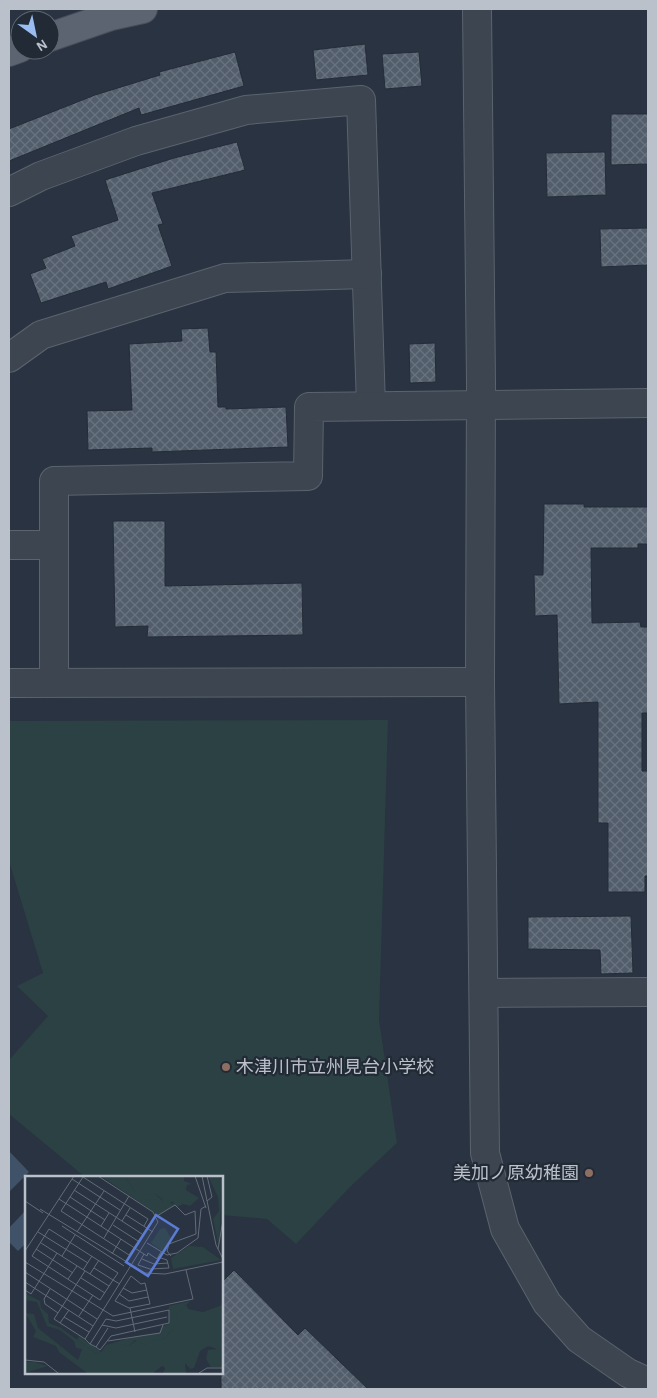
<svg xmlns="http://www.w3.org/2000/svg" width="657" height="1398" font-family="'Alegreya Sans','Noto Sans JP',sans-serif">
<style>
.grass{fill:#2c4143}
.water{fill:#405268}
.building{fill:url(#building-cross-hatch);stroke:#242c38}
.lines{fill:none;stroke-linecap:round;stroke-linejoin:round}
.minor-casing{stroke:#5b636e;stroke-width:30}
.major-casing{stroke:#474e5a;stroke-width:30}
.minor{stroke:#3d4551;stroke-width:28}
.major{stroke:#5b6470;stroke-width:28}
.education-dot{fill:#8d6e63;stroke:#222a36;stroke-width:2}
.labels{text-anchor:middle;stroke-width:4.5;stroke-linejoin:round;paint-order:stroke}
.poi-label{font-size:18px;fill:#bac1cb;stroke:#222a36;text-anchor:start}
.inset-road{fill:none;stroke:#636c78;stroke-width:1}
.view{fill:#5c7cd3;fill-opacity:0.15;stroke:#5c7cd3;stroke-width:2.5}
.inset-edge{fill:none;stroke:#bac1cb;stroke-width:2.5}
</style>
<defs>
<pattern id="building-cross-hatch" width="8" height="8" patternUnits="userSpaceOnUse" patternTransform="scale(1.25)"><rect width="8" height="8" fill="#525e6b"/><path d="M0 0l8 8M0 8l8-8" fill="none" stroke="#69737f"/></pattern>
</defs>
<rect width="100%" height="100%" fill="#293341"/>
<path class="grass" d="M 388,720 L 379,1020 L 397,1143 L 350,1187 L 296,1244 L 267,1219 L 221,1215 L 221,1177 L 85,1177 L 9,1114 L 9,1060 L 48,1016 L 17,986 L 43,973 L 9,861 L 9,721 Z"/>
<g class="water">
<path d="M 9,1151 L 29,1172 L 9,1192 Z"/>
<path d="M 26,1210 L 26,1243 L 18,1251 L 9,1242 L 9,1228 Z"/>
</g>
<g class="building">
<path d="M 365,44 L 368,75 L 316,80 L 313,50 Z"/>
<path d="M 235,52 L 244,86 L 141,115 L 139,108 L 9,161 L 9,129 L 95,95 L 160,75 L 159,72 Z"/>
<path d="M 419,52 L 422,86 L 385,89 L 382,54 Z"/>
<path d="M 611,114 L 648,114 L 648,164 L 611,165 Z"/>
<path d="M 237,142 L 245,170 L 152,193 L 163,224 L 158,225 L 172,266 L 108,289 L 106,282 L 41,303 L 30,274 L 46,268 L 42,259 L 75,246 L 71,236 L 118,220 L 105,180 L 174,158 Z"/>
<path d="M 605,152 L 606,195 L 547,197 L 546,153 Z"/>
<path d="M 648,228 L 648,265 L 601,267 L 600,229 Z"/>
<path d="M 208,328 L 210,352 L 216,352 L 218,407 L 226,407 L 226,409 L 286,407 L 288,447 L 152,452 L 152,448 L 88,450 L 87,411 L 132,410 L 129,344 L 182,341 L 181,329 Z"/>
<path d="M 435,343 L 436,382 L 410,383 L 409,344 Z"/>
<path d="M 544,504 L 584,504 L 584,507 L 648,507 L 648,544 L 638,544 L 638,548 L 591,548 L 592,623 L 640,622 L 641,627 L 648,627 L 648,713 L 642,713 L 642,771 L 648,771 L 648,876 L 645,876 L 645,892 L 608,892 L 608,823 L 598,823 L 598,702 L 559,704 L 557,615 L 535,616 L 534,575 L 543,575 Z"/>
<path d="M 113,521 L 165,521 L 165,586 L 302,583 L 303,635 L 147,637 L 148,626 L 115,627 Z"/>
<path d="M 631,916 L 633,973 L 601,974 L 600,950 L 528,949 L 528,917 Z"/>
<path d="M 234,1270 L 298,1335 L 305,1328 L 368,1389 L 221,1389 L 221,1283 Z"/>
</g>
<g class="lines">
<g class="minor-casing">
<g id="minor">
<path d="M 477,9 L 481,383 L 480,682 L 485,1153 L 505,1229 L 547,1303 L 579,1339 L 628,1373 L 648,1382"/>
<path d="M 9,192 L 41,176 L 136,141 L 246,110 L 361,100 L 371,406"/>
<path d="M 9,358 L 41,335 L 225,278 L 367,274"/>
<path d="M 9,545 L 53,545"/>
<path d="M 54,682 L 54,481 L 308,476 L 309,407 L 648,403"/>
<path d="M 9,683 L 480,682"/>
<path d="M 484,993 L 648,992"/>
</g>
</g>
<g class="major-casing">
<g id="major">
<path d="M 50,37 L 111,16 L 143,9"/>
<path d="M 9,52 L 20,48"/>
</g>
</g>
<use href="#minor" class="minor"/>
<use href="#major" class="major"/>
</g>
<g class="education-dot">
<circle cx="226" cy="1067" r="5"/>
<circle cx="589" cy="1173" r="5"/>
</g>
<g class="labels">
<g class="poi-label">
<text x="236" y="1073">木津川市立州見台小学校</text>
<text x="579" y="1179" text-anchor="end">美加ノ原幼稚園</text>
</g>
</g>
<g transform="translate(25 1176)">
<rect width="198" height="198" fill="#293341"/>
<path d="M 76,0 L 99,0 L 109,14 L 129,17 L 140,27 L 152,28 L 133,39 ZM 183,0 L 194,0 L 197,5 L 194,72 L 188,43 L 194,35 L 193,21 ZM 140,52 L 147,64 L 144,65 L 140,77 L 126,67 L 135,53 ZM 165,125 L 153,137 L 153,154 L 146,155 L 138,164 L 120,169 L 110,164 L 104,170 L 95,169 L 72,178 L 52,164 L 54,160 L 76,176 L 81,169 L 111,160 L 135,157 L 138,150 L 144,148 L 144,130 Z" fill="#2c4143"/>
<path d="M 99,0 L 159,0 L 159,5 L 167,8 L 162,9 L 161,14 L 174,22 L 165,30 L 158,28 L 152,31 L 147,25 L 141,33 L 137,23 L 129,17 L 121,19 L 109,14 ZM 0,117 L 15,125 L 16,132 L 23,138 L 24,147 L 36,152 L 72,178 L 93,168 L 104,170 L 112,164 L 120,169 L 129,163 L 138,164 L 146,155 L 153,153 L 152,138 L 161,128 L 163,133 L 178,136 L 197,129 L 197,191 L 186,191 L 181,183 L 183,174 L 192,173 L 183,170 L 175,175 L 169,192 L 165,193 L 160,187 L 161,197 L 138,197 L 140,192 L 137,190 L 128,197 L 62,197 L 34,176 L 31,170 L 8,161 L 11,155 L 0,137 L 9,138 L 13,152 L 53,184 L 57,173 L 51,172 L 49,165 L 35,154 L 22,150 L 12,126 L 0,124 ZM 0,186 L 9,186 L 23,190 L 0,197 Z" fill="#2c4143"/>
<path d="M 164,70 L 178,71 L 196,84 L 148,93 L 146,82 Z" fill="#2c4143"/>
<path class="inset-road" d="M 170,0 L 181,32M 177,0 L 191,69 L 198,83M 47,3 L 95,34M 49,14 L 117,58M 45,21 L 80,44M 34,23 L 122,80 L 123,77 L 132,83 L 136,76M 0,25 L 18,37M 182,25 L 187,21 L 182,0M 15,33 L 120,97 L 140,98 L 198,86M 101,39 L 128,56M 132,40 L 150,29 L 160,39 L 170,35 L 171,58 L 144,68 L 142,75 L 146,80M 97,45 L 105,32M 88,49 L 113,65M 37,50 L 99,90M 76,50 L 84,37M 119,50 L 123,43 L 58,1 L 36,35 L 104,79 L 122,52M 13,56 L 63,87M 52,56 L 79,15M 79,62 L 104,20M 16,67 L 84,110M 122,67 L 142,79 L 152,77 L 173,62 L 176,33 L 181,30M 11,73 L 48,97M 193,73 L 198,44M 0,75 L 49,0M 87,78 L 96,63M 119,78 L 113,89 L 125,93 L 144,92 L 142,84 L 133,81M 37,80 L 50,59M 117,83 L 129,88 L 143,87M 0,86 L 88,140 L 168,123 L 161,94M 69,92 L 88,104 L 75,124 L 7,80 L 24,53 L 93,97 L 88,104 L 95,108M 58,94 L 67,80M 60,95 L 29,143 L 60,163 L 65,168 L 71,171 L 75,174 L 86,160 L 144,147 L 144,134 L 91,145 L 81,143 L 65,168M 0,96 L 72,143M 65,98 L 74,84M 106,100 L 116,108 L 120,107 L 125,128 L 104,132 L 90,125 ZM 56,102 L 80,117M 43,103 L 52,90M 0,106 L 68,150M 98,112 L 107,117 L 122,114M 25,113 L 19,123 L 20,128 L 33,137M 0,114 L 6,118 L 32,77M 94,118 L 104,125 L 123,121M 105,132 L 110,156M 54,140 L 68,119M 39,141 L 64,156M 35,147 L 44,134M 77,149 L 91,152 L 142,141M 60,163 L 133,46 L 128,36 L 73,0M 83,165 L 135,157 L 138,149M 71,171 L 83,152M 0,184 L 19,186 L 33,197M 174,197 L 182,192 L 198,192"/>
<path class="view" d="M 131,39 L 153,53 L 123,100 L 101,86 Z"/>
<rect width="198" height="198" class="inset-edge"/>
</g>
<rect width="657" height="1398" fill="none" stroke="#bac1cb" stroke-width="20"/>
<g transform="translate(35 35) rotate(147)"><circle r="24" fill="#222a36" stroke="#5f6672"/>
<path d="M0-4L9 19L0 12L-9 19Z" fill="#99bcf1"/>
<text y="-8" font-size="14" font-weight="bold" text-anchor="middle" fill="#bac1cb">N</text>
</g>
</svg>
